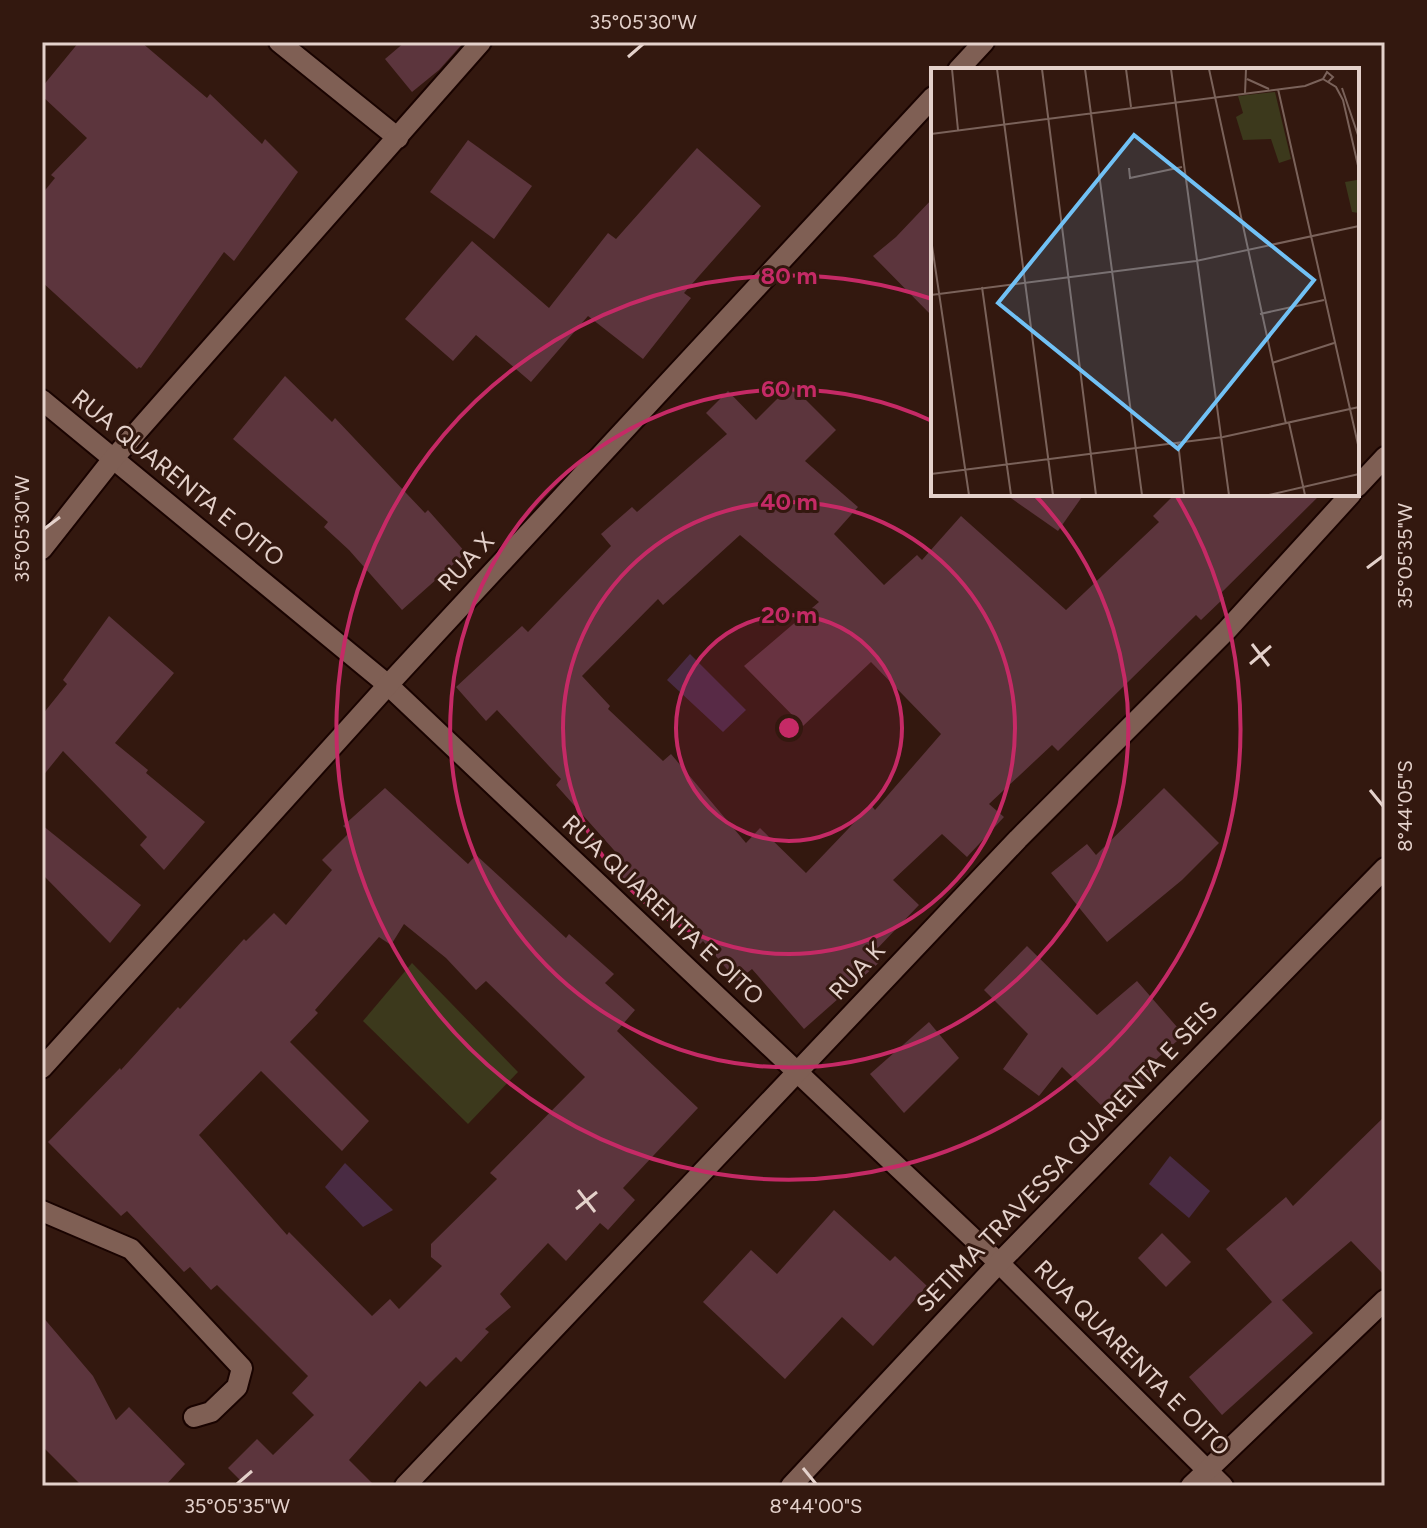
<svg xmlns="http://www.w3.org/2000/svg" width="1427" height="1528" font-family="Figtree,sans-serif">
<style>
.green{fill:#3c391c}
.water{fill:#492b43}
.building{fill:#5c353d;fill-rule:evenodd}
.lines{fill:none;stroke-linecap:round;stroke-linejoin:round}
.street-casing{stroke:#190300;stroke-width:24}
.street{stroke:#7f5f54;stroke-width:20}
.ticks{fill:none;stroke:#e4d1cb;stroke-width:3}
.ring{fill:none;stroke:#c52a66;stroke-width:4}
.labels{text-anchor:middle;stroke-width:6;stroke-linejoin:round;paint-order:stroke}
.street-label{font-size:24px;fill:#e4d1cb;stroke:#33180f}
.inset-road{fill:none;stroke:#7a625a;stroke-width:2}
.view{fill:#71c1f5;fill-opacity:0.15;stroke:#71c1f5;stroke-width:4}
.inset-edge{fill:none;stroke:#e4d1cb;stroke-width:4}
.centre{fill:#c52a66;stroke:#33180f;stroke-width:4}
.ring-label{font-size:24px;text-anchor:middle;font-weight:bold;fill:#c52a66;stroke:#33180f;stroke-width:6;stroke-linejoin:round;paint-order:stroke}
.neatline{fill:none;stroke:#e4d1cb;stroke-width:3}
.ticks-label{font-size:20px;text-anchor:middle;fill:#e4d1cb}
</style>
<rect width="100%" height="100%" fill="#33180f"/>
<path class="green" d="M 412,963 L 518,1072 L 468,1124 L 363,1021 Z"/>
<g class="water">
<path d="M 690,654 L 746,710 L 723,732 L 667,680 Z"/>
<path d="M 1170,1156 L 1210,1191 L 1189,1218 L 1149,1184 Z"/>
<path d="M 345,1163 L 393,1210 L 363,1227 L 325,1187 Z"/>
</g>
<g class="building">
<path d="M 79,42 L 141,42 L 207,98 L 210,94 L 262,144 L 265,139 L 298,172 L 234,261 L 224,252 L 141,368 L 139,367 L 137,369 L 42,282 L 42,194 L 55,178 L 51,175 L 87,138 L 42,96 L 42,87 Z"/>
<path d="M 405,42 L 464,42 L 439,70 L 412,92 L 385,59 Z"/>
<path d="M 468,140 L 532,186 L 494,239 L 430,192 Z"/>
<path d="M 697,148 L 761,206 L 684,293 L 691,298 L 643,359 L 588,316 L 531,382 L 476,335 L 453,361 L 405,319 L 472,241 L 549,308 L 608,233 L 616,239 Z"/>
<path d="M 933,198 L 933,317 L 873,256 L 896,237 Z"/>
<path d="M 285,376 L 332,422 L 335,418 L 425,513 L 428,510 L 466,553 L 402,610 L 349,550 L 324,527 L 328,522 L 233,439 Z"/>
<path d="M 791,385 L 836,430 L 805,461 L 858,507 L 834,534 L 884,585 L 917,555 L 922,560 L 961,516 L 1066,610 L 1159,522 L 1153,516 L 1175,494 L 1321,494 L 1220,594 L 1224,598 L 1201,620 L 1196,615 L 1058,751 L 1052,745 L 989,804 L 1004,817 L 967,857 L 942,834 L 893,880 L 919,905 L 874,952 L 882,960 L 804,1029 L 752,969 L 737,981 L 703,941 L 700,944 L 647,892 L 640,899 L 619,875 L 629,867 L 556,785 L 561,779 L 497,710 L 486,721 L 456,687 L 522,626 L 528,632 L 611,546 L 601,534 L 632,507 L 637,512 L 727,434 L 706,413 L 728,391 L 756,420 ZM 740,535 L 819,602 L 744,666 L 803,726 L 871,662 L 941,734 L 875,810 L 871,805 L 806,873 L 760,828 L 746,843 L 671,754 L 663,761 L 608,709 L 610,706 L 582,676 L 658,599 L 663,605 Z"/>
<path d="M 1005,494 L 1084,494 L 1058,531 Z"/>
<path d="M 109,616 L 174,673 L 115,743 L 148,770 L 146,773 L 205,822 L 164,870 L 140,845 L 147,837 L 63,751 L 42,777 L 42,715 L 67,684 L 63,680 Z"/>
<path d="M 385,788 L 468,864 L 476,855 L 566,938 L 569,934 L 614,974 L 605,983 L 635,1010 L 617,1031 L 698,1108 L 623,1188 L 635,1200 L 608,1230 L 600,1223 L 566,1261 L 548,1243 L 500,1294 L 511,1307 L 485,1329 L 489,1332 L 461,1362 L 456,1357 L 426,1387 L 420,1381 L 349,1460 L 375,1486 L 242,1486 L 244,1484 L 228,1468 L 257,1439 L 273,1455 L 314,1415 L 292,1393 L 308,1376 L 217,1285 L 211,1290 L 190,1267 L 184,1272 L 127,1211 L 121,1216 L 48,1142 L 120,1068 L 121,1070 L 178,1007 L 180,1009 L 244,939 L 246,941 L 274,913 L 286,925 L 332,870 L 322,860 L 350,832 L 343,826 ZM 404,924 L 446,958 L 476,990 L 486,981 L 585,1077 L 490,1173 L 497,1179 L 431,1244 L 431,1257 L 442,1266 L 399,1309 L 390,1299 L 372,1316 L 289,1232 L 287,1235 L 199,1135 L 261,1071 L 342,1151 L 369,1121 L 290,1042 L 318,1013 L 315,1010 L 379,937 L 391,945 Z"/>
<path d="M 1164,788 L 1219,843 L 1182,880 L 1107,942 L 1051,873 L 1087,844 L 1096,855 Z"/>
<path d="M 42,825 L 141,905 L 110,943 L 42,874 Z"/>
<path d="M 1027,946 L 1097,1015 L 1137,981 L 1184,1035 L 1146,1068 L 1152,1073 L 1111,1115 L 1062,1067 L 1039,1096 L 1003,1069 L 1028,1034 L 984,990 Z"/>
<path d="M 929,1022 L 959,1058 L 904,1113 L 870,1074 Z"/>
<path d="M 1385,1116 L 1385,1276 L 1351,1241 L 1282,1300 L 1313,1333 L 1222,1415 L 1189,1377 L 1272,1302 L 1226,1249 L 1286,1197 L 1293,1206 Z"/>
<path d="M 834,1210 L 890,1261 L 895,1256 L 927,1286 L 873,1346 L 842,1317 L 785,1379 L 703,1302 L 751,1250 L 777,1274 Z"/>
<path d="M 1162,1233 L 1191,1262 L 1166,1287 L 1138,1258 Z"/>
<path d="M 42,1316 L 93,1376 L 116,1420 L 129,1407 L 185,1464 L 165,1486 L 82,1486 L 42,1446 Z"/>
</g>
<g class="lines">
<g class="street-casing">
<g id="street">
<path d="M 279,42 L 398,138"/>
<path d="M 958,70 L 984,42"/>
<path d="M 42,400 L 388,685 L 999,1263 L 1223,1486"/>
<path d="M 1357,487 L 1385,457"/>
<path d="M 42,549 L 113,459 L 481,42"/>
<path d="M 42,1068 L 388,685 L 933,97"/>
<path d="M 42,1211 L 131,1249 L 242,1368 L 237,1387 L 211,1412 L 194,1417"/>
<path d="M 405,1486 L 1018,839 L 1227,630 L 1351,494"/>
<path d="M 791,1486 L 999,1263 L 1385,868"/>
<path d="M 1191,1486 L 1385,1300"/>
</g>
</g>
<use href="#street" class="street"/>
</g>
<path class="ticks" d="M 628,57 L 643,44M 44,529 L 60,517M 1367,568 L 1383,556M 1252,644 L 1269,666M 1250,664 L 1271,646M 1370,790 L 1383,806M 578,1190 L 595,1212M 576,1209 L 597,1192M 803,1468 L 816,1484M 237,1484 L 252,1471"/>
<circle cx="789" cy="728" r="113" fill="#c52a66" fill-opacity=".12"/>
<g class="ring">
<circle cx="789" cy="728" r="113"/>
<circle cx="789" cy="728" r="226"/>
<path d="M1035 495A339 339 0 1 1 932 421"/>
<path d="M1176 495A452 452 0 1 1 932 299"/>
</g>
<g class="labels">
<g class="street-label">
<text transform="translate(178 478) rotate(39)" y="8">RUA QUARENTA E OITO</text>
<text transform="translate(466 562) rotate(-47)" y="8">RUA X</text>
<text transform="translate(663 910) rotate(43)" y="8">RUA QUARENTA E OITO</text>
<text transform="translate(857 971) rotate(-47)" y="8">RUA K</text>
<text transform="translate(1067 1157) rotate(-46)" y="8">SETIMA TRAVESSA QUARENTA E SEIS</text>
<text transform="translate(1132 1358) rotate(45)" y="8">RUA QUARENTA E OITO</text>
</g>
</g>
<g transform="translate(931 68)">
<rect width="428" height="428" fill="#33180f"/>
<path d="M 344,24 L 360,91 L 348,95 L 340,71 L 312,72 L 305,49 L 312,45 L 307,28 ZM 426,112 L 428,122 L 428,145 L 421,144 L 414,114 Z" fill="#3c391c"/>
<path class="inset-road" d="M 21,1 L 27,62M 66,1 L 122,427M 111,1 L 165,427M 154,1 L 211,427M 195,1 L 200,39M 240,1 L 298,427M 278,1 L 355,356M 316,11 L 338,21M 397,14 L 402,9 L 396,4 L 392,11 L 405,19 L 412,32 L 428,102M 411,20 L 428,70M 347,21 L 428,381M 314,26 L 315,1M 0,66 L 374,18 L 392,11M 198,100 L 199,110 L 251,99M 0,171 L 38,427M 51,219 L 80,427M 0,227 L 265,193 L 428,158M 329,246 L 393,232M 341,295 L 403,275M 358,355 L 374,427M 247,374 L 253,427M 0,406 L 292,369 L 428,339M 338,427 L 428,406"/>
<path class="view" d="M 203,67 L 383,212 L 247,381 L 67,235 Z"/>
<rect width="428" height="428" class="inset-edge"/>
</g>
<circle cx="789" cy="728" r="12" class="centre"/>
<g class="ring-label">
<text x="789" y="284">80 m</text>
<text x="789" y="397">60 m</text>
<text x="789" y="510">40 m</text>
<text x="789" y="623">20 m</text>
</g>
<rect width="1427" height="1528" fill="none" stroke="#33180f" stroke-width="88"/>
<rect x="44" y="44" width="1339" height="1440" class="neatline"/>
<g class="ticks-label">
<text x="643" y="29">35°05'30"W</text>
<text transform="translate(22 529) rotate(-90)" y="7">35°05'30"W</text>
<text transform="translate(1405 556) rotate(-90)" y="7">35°05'35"W</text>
<text transform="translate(1405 806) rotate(-90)" y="7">8°44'05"S</text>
<text x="237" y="1513">35°05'35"W</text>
<text x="816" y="1513">8°44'00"S</text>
</g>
</svg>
